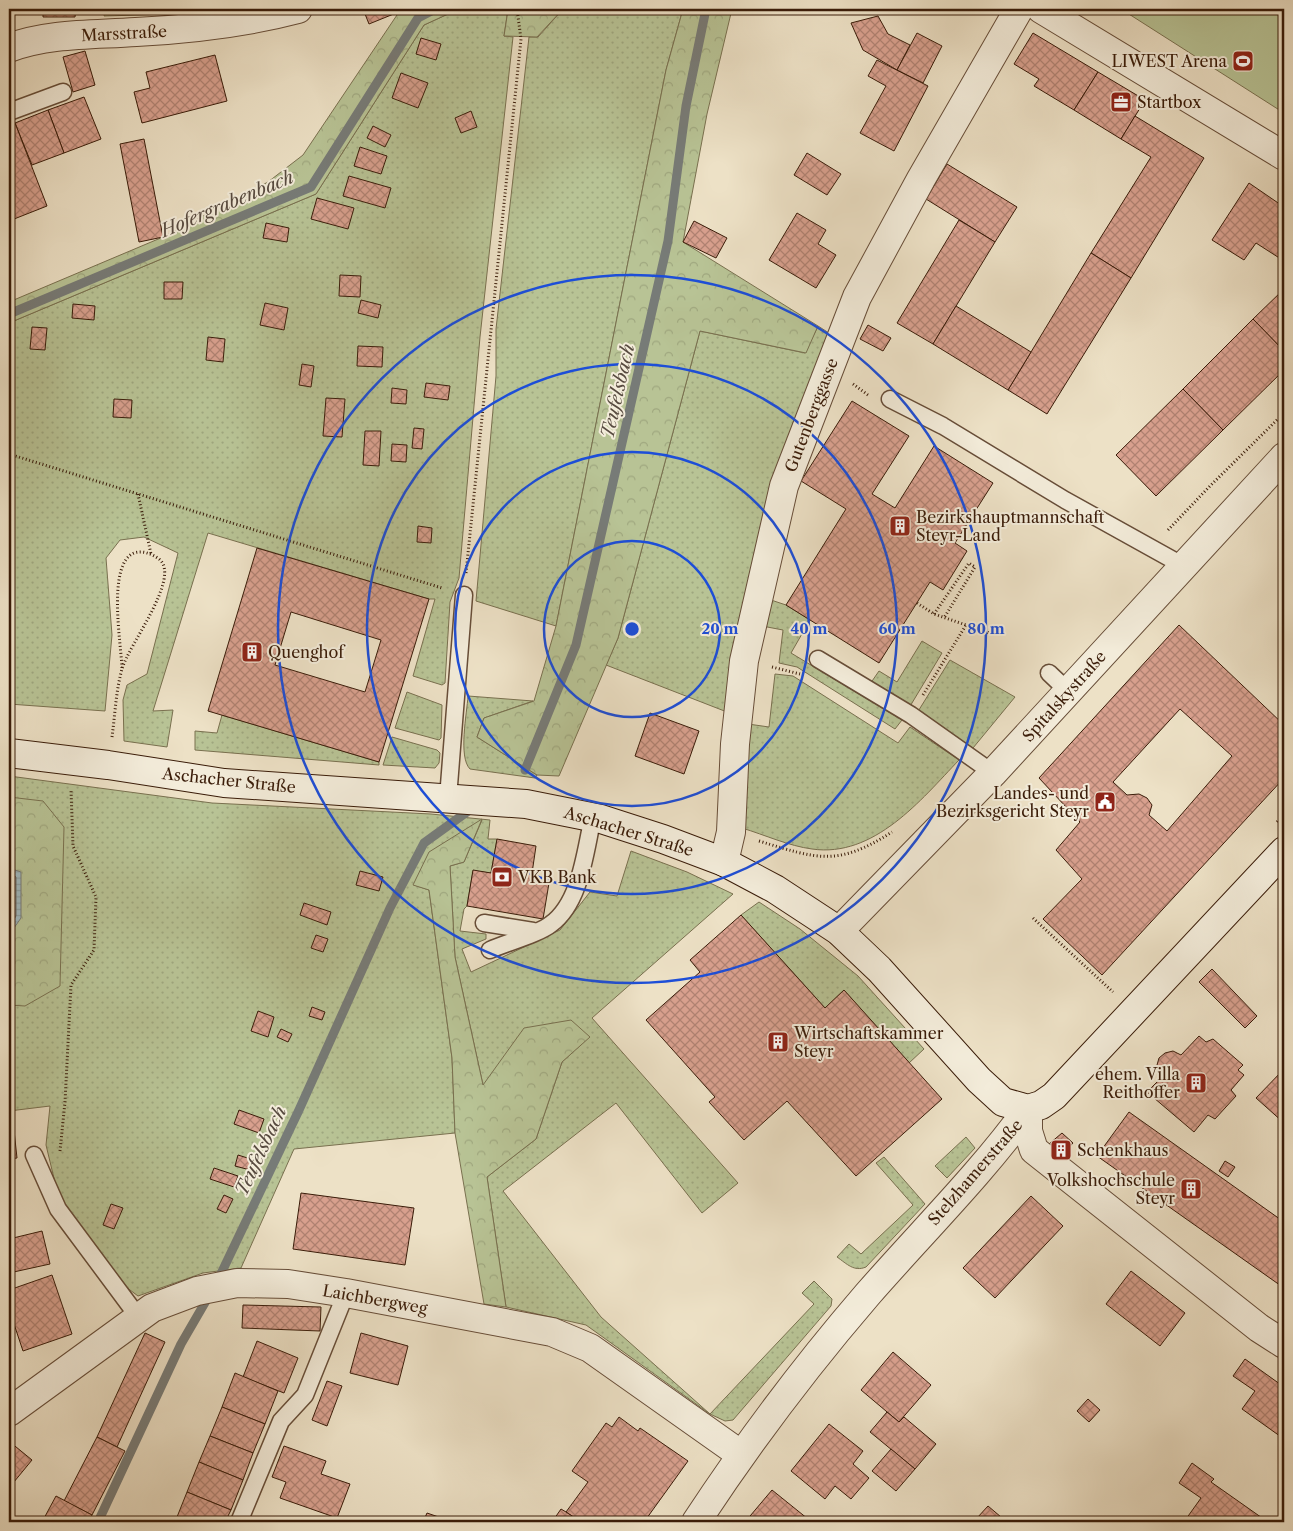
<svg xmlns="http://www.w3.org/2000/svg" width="1293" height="1531" font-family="'Libre Caslon Text',serif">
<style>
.green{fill:url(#green-dots);stroke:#79704f}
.forest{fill:url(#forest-crowns);stroke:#79704f}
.pitch{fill:#b8c395;stroke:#79704f}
.water{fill:url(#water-rules);stroke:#777b77}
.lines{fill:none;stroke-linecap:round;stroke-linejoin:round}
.shore{stroke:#6c6b65;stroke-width:1}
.stream{stroke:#777b77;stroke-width:9}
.building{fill:url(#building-cross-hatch);stroke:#3a1c09;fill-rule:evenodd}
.lane-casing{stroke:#674d38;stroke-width:19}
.street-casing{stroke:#674d38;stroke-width:30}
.secondary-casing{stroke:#3a1c09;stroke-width:30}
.path{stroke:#3a1c09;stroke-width:3;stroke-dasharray:1 2.5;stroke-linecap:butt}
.lane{stroke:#f3ecda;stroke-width:16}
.street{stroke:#f3ecda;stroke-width:28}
.secondary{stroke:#f3ecda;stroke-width:28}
.ring{fill:none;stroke:#1d4ed8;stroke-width:2.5}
.labels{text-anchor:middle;stroke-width:4;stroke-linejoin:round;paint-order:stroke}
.street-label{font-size:16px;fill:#3a1c09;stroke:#f3ecda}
.poi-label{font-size:16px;fill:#3a1c09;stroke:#f3ecda;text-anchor:start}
.water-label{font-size:18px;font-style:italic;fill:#584b40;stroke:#f3ecda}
.centre{fill:#1d4ed8;stroke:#f3ecda;stroke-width:2.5}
.ring-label{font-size:15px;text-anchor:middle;font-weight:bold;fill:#1d4ed8;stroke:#f3ecda;stroke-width:4;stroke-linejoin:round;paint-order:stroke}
</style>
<defs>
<pattern id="green-dots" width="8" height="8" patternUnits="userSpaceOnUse" patternTransform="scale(1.25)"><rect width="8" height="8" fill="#b8c395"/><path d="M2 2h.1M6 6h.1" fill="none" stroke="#9fa77f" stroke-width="1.8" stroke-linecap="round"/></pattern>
<pattern id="forest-crowns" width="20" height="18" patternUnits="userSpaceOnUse" patternTransform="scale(1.25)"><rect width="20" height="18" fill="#b8c395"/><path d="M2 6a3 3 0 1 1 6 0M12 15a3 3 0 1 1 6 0" fill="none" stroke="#9fa77f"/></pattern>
<pattern id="water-rules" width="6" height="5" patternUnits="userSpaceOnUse" patternTransform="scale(1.25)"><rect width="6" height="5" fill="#9fbac1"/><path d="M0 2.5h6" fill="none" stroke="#8a9fa4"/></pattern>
<pattern id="building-cross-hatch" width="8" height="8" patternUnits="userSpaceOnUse" patternTransform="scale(1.25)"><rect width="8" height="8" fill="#d8a08e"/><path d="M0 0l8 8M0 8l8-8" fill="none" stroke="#b08272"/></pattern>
</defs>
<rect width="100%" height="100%" fill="#ede1c6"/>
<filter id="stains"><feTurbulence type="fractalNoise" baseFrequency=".004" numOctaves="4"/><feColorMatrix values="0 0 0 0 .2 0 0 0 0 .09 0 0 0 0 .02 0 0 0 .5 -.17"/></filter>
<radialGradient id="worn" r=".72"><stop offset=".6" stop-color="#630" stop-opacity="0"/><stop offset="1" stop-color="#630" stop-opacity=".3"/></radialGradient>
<g class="green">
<path d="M 459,9 L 508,9 L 504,36 L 513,37 L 480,337 L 459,578 L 450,602 L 445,683 L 442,685 L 413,676 L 435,599 L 429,599 L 208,533 L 153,711 L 173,710 L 167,747 L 124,741 L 123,700 L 127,685 L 147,674 L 178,553 L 144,537 L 120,540 L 106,558 L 112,635 L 105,711 L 9,704 L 9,323 L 316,194 L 424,25 Z"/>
<path d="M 563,9 L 683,9 L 666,70 L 556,626 L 476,601 L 496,376 L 496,329 L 529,37 L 538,37 Z"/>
<path d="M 818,326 L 829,333 L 779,465 L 727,712 L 606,665 L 618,638 L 700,331 L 805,353 Z"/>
<path d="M 765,598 L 786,605 L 810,620 L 791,653 L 902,720 L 895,729 L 797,667 L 779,663 L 783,630 L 762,626 Z"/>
<path d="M 922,641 L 942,653 L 909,708 L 870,684 L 879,671 L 897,682 Z"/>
<path d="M 950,660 L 1015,697 L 973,748 L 917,713 Z"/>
<path d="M 775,674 L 793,676 L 898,743 L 910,727 L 959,760 C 921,800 874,858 812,849 C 789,846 765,835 742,828 L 748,724 L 769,727 Z"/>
<path d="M 407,692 L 442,705 L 441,738 L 439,740 L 395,728 Z"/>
<path d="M 468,696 L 533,701 L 484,718 L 477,737 L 537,775 L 535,778 L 470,769 C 458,757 467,713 468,696 Z"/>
<path d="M 222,715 L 379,762 L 379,765 L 195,750 L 195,731 L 217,733 Z"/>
<path d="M 392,737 L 437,750 L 440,753 L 439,763 L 435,768 L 383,765 Z"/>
<path d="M 9,776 L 212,803 L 431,814 L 490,820 L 488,839 L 497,839 L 491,873 L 473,871 L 467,906 L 464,909 L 460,931 L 486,934 L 486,939 L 462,949 L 471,972 L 560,930 L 590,892 L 617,896 L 631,851 L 687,872 L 733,894 L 592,1018 L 738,1183 L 702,1213 L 616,1103 L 503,1191 L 601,1317 L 710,1414 L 814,1304 L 802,1293 L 814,1281 L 832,1299 L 831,1306 L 733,1420 L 725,1421 L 710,1414 L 586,1325 L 506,1307 L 487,1177 L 536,1139 L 562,1062 L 589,1037 L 483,1085 L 455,957 L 450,866 L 464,862 L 482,820 L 414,885 L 429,890 L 452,1058 L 455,1133 L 294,1149 L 241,1268 L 203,1273 L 138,1296 L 126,1287 L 58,1195 L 46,1145 L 50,1106 L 9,1111 Z"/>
<path d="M 759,902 L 800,929 L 858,976 L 924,1049 L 909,1063 L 844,990 L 825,1008 L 741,915 Z"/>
<path d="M 966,1137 L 975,1148 L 947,1178 L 935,1166 Z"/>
<path d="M 884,1157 L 925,1204 L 866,1267 C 854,1272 847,1264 837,1257 L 849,1244 L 861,1254 L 913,1205 L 876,1163 Z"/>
</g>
<g class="forest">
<path d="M 106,9 L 260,9 L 246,12 L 104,16 Z"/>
<path d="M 401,9 L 459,9 L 424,25 L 316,194 L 9,323 L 9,302 L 163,237 L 268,182 L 303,155 Z"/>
<path d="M 498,9 L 563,9 L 537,37 L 504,36 L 508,10 Z"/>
<path d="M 683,9 L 732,9 L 707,114 L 683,242 L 818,326 L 806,353 L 700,331 L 618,638 L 559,776 L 537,775 L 477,737 L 484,718 L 534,701 L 556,626 L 666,70 Z"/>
<path d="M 9,797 L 43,801 L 64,827 L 60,986 L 25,1006 L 9,1005 Z"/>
<path d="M 482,819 L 464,862 L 450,866 L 455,957 L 483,1085 L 524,1028 L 571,1020 L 590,1037 L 562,1062 L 536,1139 L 487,1177 L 506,1307 L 484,1304 L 455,1133 L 452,1058 L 429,890 L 413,885 L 429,852 Z"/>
</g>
<path class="pitch" d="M 1121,9 L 1284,9 L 1284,113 Z"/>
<path class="water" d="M 9,868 L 21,872 L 21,918 L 9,935 Z"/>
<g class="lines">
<path class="shore" d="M 9,873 L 16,877 L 16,916 L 9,927"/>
<g class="stream">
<path d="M 9,314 L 311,187 L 418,18 L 435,9"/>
<path d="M 525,770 L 576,645 L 668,241 L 686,106 L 706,9"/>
<path d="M 218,1280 L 299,1110 L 390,908 L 424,843 L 471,809"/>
<path d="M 98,1522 L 181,1344 L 210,1294"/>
</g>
</g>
<g class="building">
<path d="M 43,9 L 76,9 L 75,17 L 43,17 Z"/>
<path d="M 363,9 L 406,9 L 369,24 Z"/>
<path d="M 878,16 L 888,34 L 910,45 L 897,70 L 863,50 L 851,23 Z"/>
<path d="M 917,33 L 942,46 L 923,83 L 897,70 Z"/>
<path d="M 1033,33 L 1098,72 L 1074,110 L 1034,86 L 1039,79 L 1014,64 Z"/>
<path d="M 421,38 L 441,44 L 436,60 L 416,54 Z"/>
<path d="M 85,51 L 95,85 L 73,92 L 63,57 Z"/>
<path d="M 215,55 L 227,101 L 142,123 L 134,92 L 150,88 L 146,72 Z"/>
<path d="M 877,60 L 928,86 L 894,151 L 860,133 L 886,86 L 868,76 Z"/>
<path d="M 1098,72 L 1145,100 L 1121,139 L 1074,110 Z"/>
<path d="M 401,73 L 428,83 L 418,108 L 392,98 Z"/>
<path d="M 84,97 L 101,139 L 64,153 L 48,110 Z"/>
<path d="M 48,110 L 64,153 L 32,165 L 15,123 Z"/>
<path d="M 471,111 L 477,127 L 461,133 L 455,118 Z"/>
<path d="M 1135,116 L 1204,158 L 1131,278 L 1091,253 L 1151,157 L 1121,139 Z"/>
<path d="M 15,123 L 47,206 L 9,221 L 9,125 Z"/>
<path d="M 373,126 L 391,135 L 385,147 L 367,138 Z"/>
<path d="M 144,139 L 163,237 L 139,242 L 120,144 Z"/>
<path d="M 360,147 L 387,156 L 381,174 L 354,166 Z"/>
<path d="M 807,153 L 841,174 L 827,195 L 794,175 Z"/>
<path d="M 947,164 L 1017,207 L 995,242 L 926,199 Z"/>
<path d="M 349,176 L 391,188 L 385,208 L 343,196 Z"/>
<path d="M 1249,183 L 1284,207 L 1284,261 L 1256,243 L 1244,260 L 1212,240 Z"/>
<path d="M 317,198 L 354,208 L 348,229 L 311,219 Z"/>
<path d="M 797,213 L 826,230 L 818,244 L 836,255 L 816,288 L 769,260 Z"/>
<path d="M 959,220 L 995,242 L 933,344 L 897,323 Z"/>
<path d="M 694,221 L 727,238 L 716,258 L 683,242 Z"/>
<path d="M 266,223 L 289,228 L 287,242 L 263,238 Z"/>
<path d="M 1091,253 L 1131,278 L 1047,414 L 1008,390 Z"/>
<path d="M 340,275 L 361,276 L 360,297 L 339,296 Z"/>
<path d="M 164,282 L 183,282 L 182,299 L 164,299 Z"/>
<path d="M 1284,289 L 1284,351 L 1253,319 Z"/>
<path d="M 361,300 L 381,305 L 378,318 L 358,313 Z"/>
<path d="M 265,303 L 288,308 L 284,330 L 260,325 Z"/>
<path d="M 73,304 L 95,306 L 94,320 L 72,318 Z"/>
<path d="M 956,306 L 1031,352 L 1008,390 L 933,344 Z"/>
<path d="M 1253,319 L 1284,351 L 1284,370 L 1223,430 L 1183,389 Z"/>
<path d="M 868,325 L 891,338 L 883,351 L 860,339 Z"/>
<path d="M 32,327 L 47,328 L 45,350 L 30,349 Z"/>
<path d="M 208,337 L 225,339 L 223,362 L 206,360 Z"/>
<path d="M 358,346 L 383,347 L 382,367 L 357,366 Z"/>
<path d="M 302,364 L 314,366 L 311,387 L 299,385 Z"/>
<path d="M 426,383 L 450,386 L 448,400 L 424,397 Z"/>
<path d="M 392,388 L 407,390 L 406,404 L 391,403 Z"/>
<path d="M 1183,389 L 1223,430 L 1156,496 L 1116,455 Z"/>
<path d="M 326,398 L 345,399 L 342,437 L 323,436 Z"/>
<path d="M 114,399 L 132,400 L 131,418 L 113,417 Z"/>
<path d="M 852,401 L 909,436 L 872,494 L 895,508 L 934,446 L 993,483 L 955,543 L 967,551 L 943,590 L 930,582 L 879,663 L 786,605 L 846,509 L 801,481 Z"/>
<path d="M 414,428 L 424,429 L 422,449 L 412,448 Z"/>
<path d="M 365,431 L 381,431 L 379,466 L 363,465 Z"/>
<path d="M 392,444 L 407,445 L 406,462 L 391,461 Z"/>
<path d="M 418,526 L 432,528 L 431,543 L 417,542 Z"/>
<path d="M 257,548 L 429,599 L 379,762 L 208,711 ZM 291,612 L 381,640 L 365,692 L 275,665 Z"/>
<path d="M 1179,625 L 1284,725 L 1284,778 L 1102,975 L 1043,919 L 1082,879 L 1056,850 L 1080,822 L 1039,778 ZM 1180,709 L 1232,756 L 1167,831 L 1149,815 L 1152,805 L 1147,798 L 1139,794 L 1127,795 L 1113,782 Z"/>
<path d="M 650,713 L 699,731 L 684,774 L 635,756 Z"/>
<path d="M 497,839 L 536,846 L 531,880 L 549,883 L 543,919 L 467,906 L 473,870 L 491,873 Z"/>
<path d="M 360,871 L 383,877 L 379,891 L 356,885 Z"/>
<path d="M 304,903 L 331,912 L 327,925 L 300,915 Z"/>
<path d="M 741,915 L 825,1008 L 844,990 L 942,1099 L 856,1176 L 787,1101 L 744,1140 L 709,1102 L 715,1097 L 646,1020 L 700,972 L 690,960 Z"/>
<path d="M 316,935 L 328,939 L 323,952 L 311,948 Z"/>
<path d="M 1212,969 L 1257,1016 L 1245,1028 L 1199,982 Z"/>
<path d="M 312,1007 L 325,1012 L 322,1020 L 309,1016 Z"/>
<path d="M 258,1011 L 274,1017 L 268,1037 L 251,1031 Z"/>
<path d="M 281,1029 L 292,1034 L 288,1042 L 277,1037 Z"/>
<path d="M 1199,1036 L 1206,1042 L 1213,1039 L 1243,1065 L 1238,1070 L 1244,1075 L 1231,1090 L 1236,1096 L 1215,1119 L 1208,1115 L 1194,1132 L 1147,1092 L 1162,1077 L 1157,1065 L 1159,1058 L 1165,1053 L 1173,1051 L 1181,1055 Z"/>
<path d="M 1284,1069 L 1284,1123 L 1256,1098 Z"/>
<path d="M 239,1110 L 264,1119 L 259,1133 L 234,1124 Z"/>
<path d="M 1129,1112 L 1284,1222 L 1284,1288 L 1097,1156 Z"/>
<path d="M 13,1121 L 17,1158 L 9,1159 L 9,1122 Z"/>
<path d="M 1062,1133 L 1073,1143 L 1061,1156 L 1049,1144 Z"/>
<path d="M 238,1155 L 257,1161 L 254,1171 L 235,1166 Z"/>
<path d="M 1225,1161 L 1235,1167 L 1228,1177 L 1219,1171 Z"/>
<path d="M 214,1168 L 238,1176 L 234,1187 L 210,1179 Z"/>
<path d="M 301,1193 L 414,1208 L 405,1265 L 293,1249 Z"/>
<path d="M 224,1195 L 233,1199 L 226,1213 L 217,1209 Z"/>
<path d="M 1031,1196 L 1063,1226 L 995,1298 L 963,1268 Z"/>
<path d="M 111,1204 L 123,1208 L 114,1229 L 103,1225 Z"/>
<path d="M 42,1231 L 50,1264 L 9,1273 L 9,1239 Z"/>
<path d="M 1131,1271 L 1185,1313 L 1160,1346 L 1106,1304 Z"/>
<path d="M 52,1275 L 72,1334 L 23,1351 L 9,1309 L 9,1290 Z"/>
<path d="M 243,1305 L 321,1307 L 320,1331 L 242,1328 Z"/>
<path d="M 145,1333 L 165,1342 L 117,1447 L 97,1437 Z"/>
<path d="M 361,1333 L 408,1346 L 398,1385 L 350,1373 Z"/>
<path d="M 257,1341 L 298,1358 L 284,1393 L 243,1377 Z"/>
<path d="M 893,1352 L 931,1385 L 899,1422 L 861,1390 Z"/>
<path d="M 1245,1359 L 1284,1387 L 1284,1439 L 1242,1409 L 1255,1391 L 1233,1376 Z"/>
<path d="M 235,1373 L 278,1391 L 265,1424 L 222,1407 Z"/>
<path d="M 327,1381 L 342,1386 L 327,1426 L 312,1420 Z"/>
<path d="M 1088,1399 L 1100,1410 L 1089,1422 L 1077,1411 Z"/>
<path d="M 222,1407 L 265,1424 L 253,1453 L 210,1436 Z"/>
<path d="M 887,1412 L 899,1422 L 904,1417 L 936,1444 L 915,1469 L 870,1432 Z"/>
<path d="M 619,1417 L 638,1431 L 640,1428 L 688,1461 L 644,1522 L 581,1522 L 566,1512 L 588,1482 L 572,1471 L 606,1423 L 612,1427 Z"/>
<path d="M 829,1424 L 863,1451 L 853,1464 L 869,1478 L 851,1499 L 835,1486 L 825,1499 L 791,1471 Z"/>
<path d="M 210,1436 L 253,1453 L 243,1480 L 199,1462 Z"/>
<path d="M 97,1437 L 125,1451 L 92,1515 L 64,1501 Z"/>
<path d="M 10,1442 L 32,1460 L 9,1488 L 9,1444 Z"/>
<path d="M 284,1446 L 326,1461 L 321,1474 L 350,1484 L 337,1518 L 280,1498 L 286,1482 L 272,1477 Z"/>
<path d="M 891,1449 L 915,1469 L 896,1491 L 872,1471 Z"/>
<path d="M 199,1462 L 243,1480 L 231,1510 L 187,1492 Z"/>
<path d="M 1192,1463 L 1214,1479 L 1211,1482 L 1265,1520 L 1264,1522 L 1191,1522 L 1186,1519 L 1201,1498 L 1179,1483 Z"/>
<path d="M 772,1490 L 808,1519 L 806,1522 L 745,1522 Z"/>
<path d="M 187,1492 L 231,1510 L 225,1522 L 175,1522 Z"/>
<path d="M 56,1496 L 92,1515 L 89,1522 L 42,1522 Z"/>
<path d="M 988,1506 L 1001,1517 L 996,1522 L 982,1522 L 977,1518 Z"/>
<path d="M 561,1509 L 566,1512 L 581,1522 L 552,1522 Z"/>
<path d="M 427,1513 L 453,1522 L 423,1522 Z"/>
</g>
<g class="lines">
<g class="lane-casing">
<g id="lane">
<path d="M 9,112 L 63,92"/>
<path d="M 890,399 L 943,426 L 1065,500 L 1182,565"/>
<path d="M 818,659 L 911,715 L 993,773"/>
<path d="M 1049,673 L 1068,691"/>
<path d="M 448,798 L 464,595"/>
<path d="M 484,923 L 533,931"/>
<path d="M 490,950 C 505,943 539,934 551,924 C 581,902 585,851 593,817"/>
<path d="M 34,1155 L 58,1209 L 139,1318"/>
<path d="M 239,1522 L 281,1421 L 305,1395 L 346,1293"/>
</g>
</g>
<g class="street-casing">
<g id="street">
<path d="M 1041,9 L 1284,156"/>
<path d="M 9,48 C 49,33 94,35 136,32 C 191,29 245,23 298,9"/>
<path d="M 724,862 L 731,832 L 735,744 L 744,661 L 784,486 L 857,297 L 921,179 L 1019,9"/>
<path d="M 839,931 L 993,773 L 1284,457"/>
<path d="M 1028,1109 L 1028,1131 L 1034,1150 L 1259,1328 L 1284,1344"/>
<path d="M 9,1412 L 152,1308 L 197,1291 L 237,1283 L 288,1284 L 346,1293 L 552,1332 L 590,1348 L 740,1454"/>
<path d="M 696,1522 C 748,1443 805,1367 867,1295 C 921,1233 980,1175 1028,1109"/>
</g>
</g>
<g class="secondary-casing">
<path id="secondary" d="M 9,753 L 108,765 L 224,783 L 526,804 L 601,819 L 663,839 L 724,862 L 775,889 L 839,931 L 879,969 L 979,1080 L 1003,1102 L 1028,1109 L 1041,1105 L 1054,1096 L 1284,851"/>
</g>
<g class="path">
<path d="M 853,384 L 868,395"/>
<path d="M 9,454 L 442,588"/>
<path d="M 138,494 L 151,554"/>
<path d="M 1168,530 L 1210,486 L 1284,413"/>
<path d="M 466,573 L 521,39 L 517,9"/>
<path d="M 917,603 L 934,614 L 966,625"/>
<path d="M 934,614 L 969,563 L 975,567 L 944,618"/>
<path d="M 772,667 L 800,674"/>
<path d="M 923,695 L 966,625 L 992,634"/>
<path d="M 112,737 C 115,715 116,690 122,669 C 128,646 182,577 159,559 C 152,554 143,550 134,553 C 107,564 121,643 122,668"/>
<path d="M 1277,822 L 1284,814"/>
<path d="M 759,841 C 818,859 837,867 892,832"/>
<path d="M 1033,918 L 1113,992"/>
<path d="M 60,1151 L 65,1102 L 71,985 L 94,950 L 96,897 L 73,846 L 71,790"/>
</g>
<use href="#lane" class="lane"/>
<use href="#street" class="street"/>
<use href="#secondary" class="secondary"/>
</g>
<g class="ring">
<circle cx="632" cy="629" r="88"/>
<circle cx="632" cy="629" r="177"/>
<circle cx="632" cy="629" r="265"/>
<circle cx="632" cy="629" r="354"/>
</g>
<defs>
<g id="stadium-square" transform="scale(1.125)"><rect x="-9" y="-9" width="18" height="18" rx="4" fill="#8f2418" stroke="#f3ecda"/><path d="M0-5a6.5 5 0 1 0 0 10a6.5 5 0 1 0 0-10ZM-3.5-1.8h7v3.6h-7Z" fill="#fff"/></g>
<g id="office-square" transform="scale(1.125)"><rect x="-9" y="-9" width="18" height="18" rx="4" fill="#8f2418" stroke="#f3ecda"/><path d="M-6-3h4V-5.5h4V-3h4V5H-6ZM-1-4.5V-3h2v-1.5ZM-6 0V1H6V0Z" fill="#fff"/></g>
<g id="building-square" transform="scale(1.125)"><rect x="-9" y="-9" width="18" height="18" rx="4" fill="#8f2418" stroke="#f3ecda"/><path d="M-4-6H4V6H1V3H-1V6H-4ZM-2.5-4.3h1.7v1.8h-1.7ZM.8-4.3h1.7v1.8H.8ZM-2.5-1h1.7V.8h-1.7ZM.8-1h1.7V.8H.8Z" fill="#fff"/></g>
<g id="civic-square" transform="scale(1.125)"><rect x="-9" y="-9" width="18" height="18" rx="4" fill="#8f2418" stroke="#f3ecda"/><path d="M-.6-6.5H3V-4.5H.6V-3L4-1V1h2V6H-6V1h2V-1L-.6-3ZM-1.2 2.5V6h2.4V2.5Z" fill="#fff"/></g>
<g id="bank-square" transform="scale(1.125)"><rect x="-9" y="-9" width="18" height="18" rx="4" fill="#8f2418" stroke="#f3ecda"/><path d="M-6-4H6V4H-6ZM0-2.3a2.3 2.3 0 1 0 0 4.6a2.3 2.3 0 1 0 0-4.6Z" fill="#fff"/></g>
</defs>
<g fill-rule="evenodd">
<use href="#stadium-square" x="1243" y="61"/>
<use href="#office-square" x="1121" y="102"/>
<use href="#building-square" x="900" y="526"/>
<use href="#building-square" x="252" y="652"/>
<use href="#civic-square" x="1105" y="802"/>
<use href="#bank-square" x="502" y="877"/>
<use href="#building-square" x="778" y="1042"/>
<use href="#building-square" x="1196" y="1083"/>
<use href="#building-square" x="1061" y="1150"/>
<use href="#building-square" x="1191" y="1189"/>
</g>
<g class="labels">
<g class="street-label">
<text transform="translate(124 33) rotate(-3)" y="6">Marsstraße</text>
<text transform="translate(811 415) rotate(-69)" y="6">Gutenberggasse</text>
<text transform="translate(1064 696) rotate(-48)" y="6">Spitalskystraße</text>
<text transform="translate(229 780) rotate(6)" y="6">Aschacher Straße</text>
<text transform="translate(629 831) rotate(17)" y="6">Aschacher Straße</text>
<text transform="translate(975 1172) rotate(-49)" y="6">Stelzhamerstraße</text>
<text transform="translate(375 1299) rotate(10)" y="6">Laichbergweg</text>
</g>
<g class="poi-label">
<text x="1227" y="67" text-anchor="end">LIWEST Arena</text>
<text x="1137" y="108">Startbox</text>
<text x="916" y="523">Bezirkshauptmannschaft<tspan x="916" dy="18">Steyr-Land</tspan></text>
<text x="268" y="658">Quenghof</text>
<text x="1089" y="799" text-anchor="end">Landes- und<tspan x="1089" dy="18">Bezirksgericht Steyr</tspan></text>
<text x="518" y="883">VKB Bank</text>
<text x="794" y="1039">Wirtschaftskammer<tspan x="794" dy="18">Steyr</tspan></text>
<text x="1180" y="1080" text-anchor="end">ehem. Villa<tspan x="1180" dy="18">Reithoffer</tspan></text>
<text x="1077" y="1156">Schenkhaus</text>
<text x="1175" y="1186" text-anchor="end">Volkshochschule<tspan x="1175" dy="18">Steyr</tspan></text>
</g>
<g class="water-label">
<text transform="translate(227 204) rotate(-23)" y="6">Hofergrabenbach</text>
<text transform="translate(618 391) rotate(-77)" y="6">Teufelsbach</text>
<text transform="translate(261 1151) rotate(-65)" y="6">Teufelsbach</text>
</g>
</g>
<circle cx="632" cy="629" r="8" class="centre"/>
<g class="ring-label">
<text x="720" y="634">20 m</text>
<text x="809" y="634">40 m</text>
<text x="897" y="634">60 m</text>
<text x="986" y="634">80 m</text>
</g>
<rect width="1293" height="1531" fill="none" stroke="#ede1c6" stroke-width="30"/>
<rect x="10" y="10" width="1273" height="1511" fill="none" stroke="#3a1c09" stroke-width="2.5"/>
<rect x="15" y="15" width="1263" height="1501" fill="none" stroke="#3a1c09"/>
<rect width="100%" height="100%" filter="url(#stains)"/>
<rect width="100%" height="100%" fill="url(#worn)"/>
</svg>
